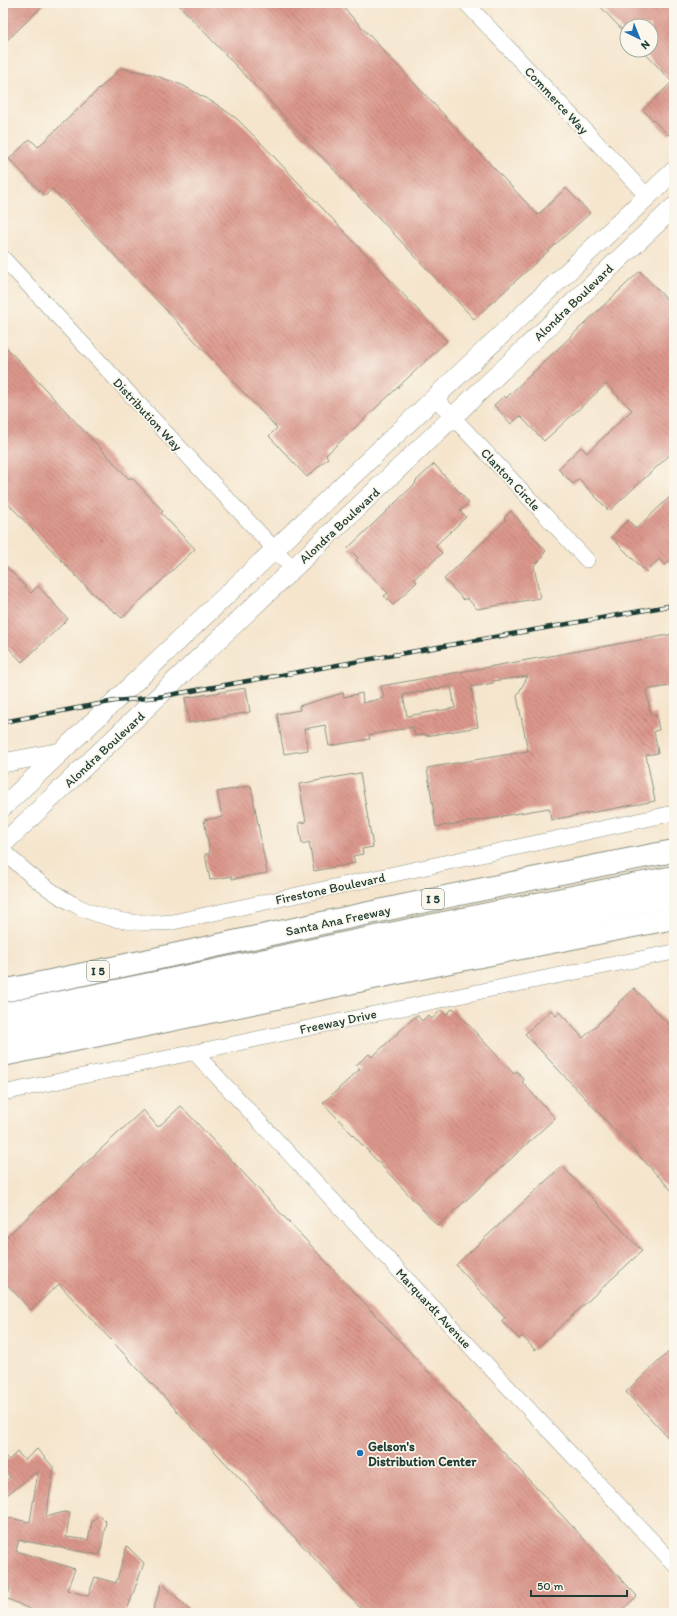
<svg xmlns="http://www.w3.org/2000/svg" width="677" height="1616" font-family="Itim,sans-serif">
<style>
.building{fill:url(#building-back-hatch);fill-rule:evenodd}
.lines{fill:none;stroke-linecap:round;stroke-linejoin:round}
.minor-casing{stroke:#8a9180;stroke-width:16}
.major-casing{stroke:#8a9180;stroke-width:20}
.highway-casing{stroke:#8a9180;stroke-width:24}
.minor{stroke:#fff;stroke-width:15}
.major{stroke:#fff;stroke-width:19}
.highway{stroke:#fff;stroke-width:22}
.rail-casing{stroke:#1f3d34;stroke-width:4.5}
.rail{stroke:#fbf7ec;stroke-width:3;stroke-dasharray:9;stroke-linecap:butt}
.poi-dot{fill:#1f6fb2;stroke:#fbf7ec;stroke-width:1.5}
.labels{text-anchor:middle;stroke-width:3.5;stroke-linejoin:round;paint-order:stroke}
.shield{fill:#fbf7ec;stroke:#61756b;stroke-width:1}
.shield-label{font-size:12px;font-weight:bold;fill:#1f3d34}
.street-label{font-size:13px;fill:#1f3d34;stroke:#fbf7ec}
.poi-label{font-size:13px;font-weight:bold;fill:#1f3d34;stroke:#fbf7ec;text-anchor:start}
</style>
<defs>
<pattern id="building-back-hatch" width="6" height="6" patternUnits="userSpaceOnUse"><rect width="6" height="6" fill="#dc968b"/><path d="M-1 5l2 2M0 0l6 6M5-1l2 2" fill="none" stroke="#b27c72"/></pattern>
</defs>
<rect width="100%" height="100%" fill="#fbf7ec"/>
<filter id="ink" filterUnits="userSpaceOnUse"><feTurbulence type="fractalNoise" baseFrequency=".025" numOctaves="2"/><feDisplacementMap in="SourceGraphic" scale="8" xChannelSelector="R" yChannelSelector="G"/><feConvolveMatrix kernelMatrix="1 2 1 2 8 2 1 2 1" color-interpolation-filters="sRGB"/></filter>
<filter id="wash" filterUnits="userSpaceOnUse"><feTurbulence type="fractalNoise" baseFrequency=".012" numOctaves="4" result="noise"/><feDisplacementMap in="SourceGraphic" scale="16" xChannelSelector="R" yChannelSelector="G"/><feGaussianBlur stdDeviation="0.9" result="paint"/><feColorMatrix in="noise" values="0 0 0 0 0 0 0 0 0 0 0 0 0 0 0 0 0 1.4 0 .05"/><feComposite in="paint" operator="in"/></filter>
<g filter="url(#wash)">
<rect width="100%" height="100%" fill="#f5e5cd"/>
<g id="blocks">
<g class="building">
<path d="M 3,3 L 46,3 L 3,44 Z"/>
<path d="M 177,3 L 339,3 L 538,215 L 566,188 L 590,213 L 474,319 Z"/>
<path d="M 597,3 L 674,3 L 674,129 L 668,135 L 643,110 L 672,82 L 642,50 L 651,50 L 651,26 L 627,26 L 627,35 Z"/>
<path d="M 121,68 L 151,74 L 182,85 L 216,104 L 237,119 L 262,144 L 447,341 L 326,455 L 328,458 L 307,477 L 269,436 L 277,428 L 52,189 L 45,196 L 9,159 L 30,139 L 38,147 Z"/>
<path d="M 640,271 L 674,307 L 674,451 L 609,511 L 579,479 L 573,484 L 558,469 L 581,447 L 587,453 L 632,410 L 606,384 L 544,441 L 520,416 L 511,424 L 494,405 L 504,396 L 506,398 Z"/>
<path d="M 3,344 L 129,479 L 131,477 L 163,511 L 161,513 L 195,549 L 122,618 L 93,594 L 3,498 Z"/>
<path d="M 434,464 L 469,503 L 460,511 L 466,517 L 435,546 L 442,553 L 414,579 L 417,582 L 393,605 L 384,596 L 388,593 L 356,560 L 358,558 L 348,548 L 416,483 L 415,482 Z"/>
<path d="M 674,493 L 674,557 L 665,565 L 659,559 L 646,572 L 611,537 L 628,520 L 636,529 Z"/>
<path d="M 511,511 L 546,551 L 543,554 L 544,556 L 534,566 L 540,598 L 477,609 L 467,598 L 464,600 L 444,579 L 506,520 L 504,518 Z"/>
<path d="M 3,563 L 31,593 L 38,586 L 68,619 L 22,662 L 3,642 Z"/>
<path d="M 674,634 L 674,685 L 646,690 L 651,715 L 656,714 L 659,730 L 654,731 L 658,753 L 646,755 L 655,801 L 551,820 L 549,808 L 502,816 L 502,817 L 436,827 L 427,768 L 528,751 L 517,696 L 528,676 L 493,681 L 493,683 L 471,687 L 478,727 L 426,736 L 426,734 L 415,736 L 413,727 L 369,735 L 370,739 L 329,746 L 325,725 L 304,729 L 308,750 L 284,754 L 277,714 L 300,710 L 299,706 L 343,693 L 344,697 L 362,693 L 363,703 L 384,698 L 381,686 ZM 451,686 L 455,708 L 407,716 L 403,695 Z"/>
<path d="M 246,688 L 250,712 L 189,723 L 185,698 Z"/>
<path d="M 360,773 L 373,847 L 362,849 L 363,854 L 353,856 L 355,863 L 314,871 L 309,842 L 302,844 L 299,823 L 306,822 L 299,784 Z"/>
<path d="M 251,786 L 267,873 L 232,879 L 232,876 L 210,880 L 205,854 L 210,854 L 204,820 L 222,817 L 217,792 Z"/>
<path d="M 634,988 L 672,1028 L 669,1031 L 674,1036 L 674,1193 L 525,1034 L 551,1010 L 556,1016 L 559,1012 L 583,1038 L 619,1004 L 618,1003 Z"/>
<path d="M 453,1008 L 514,1074 L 517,1071 L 524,1080 L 522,1082 L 555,1118 L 438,1226 L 323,1103 L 360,1069 L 356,1065 L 369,1054 L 372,1057 L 417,1015 L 422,1021 L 428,1015 L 432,1019 L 441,1010 L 446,1015 Z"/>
<path d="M 181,1106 L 637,1596 L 619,1613 L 365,1613 L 59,1284 L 31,1310 L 3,1280 L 3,1240 L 143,1110 L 158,1127 Z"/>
<path d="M 562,1166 L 642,1251 L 535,1350 L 522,1336 L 519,1339 L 501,1321 L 505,1318 L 456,1265 Z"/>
<path d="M 674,1347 L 674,1444 L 626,1392 Z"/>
<path d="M 37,1449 L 54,1468 L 46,1517 L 64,1512 L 70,1513 L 66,1537 L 88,1540 L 92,1521 L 99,1515 L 106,1522 L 100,1555 L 19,1540 L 16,1551 L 75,1569 L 67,1590 L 88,1596 L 95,1577 L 116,1583 L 127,1546 L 144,1563 L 126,1613 L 38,1613 L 6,1598 L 11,1588 L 3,1587 L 3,1517 L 30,1522 L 38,1471 L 3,1498 L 3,1483 L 10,1477 L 3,1471 L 3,1454 L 9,1460 L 17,1452 L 25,1460 Z"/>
<path d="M 162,1583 L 192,1613 L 152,1613 Z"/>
</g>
</g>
</g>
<g filter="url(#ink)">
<use href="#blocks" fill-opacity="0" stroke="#8a9180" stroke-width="1"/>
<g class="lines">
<g class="minor-casing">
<g id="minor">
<path d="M 466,3 L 647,196"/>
<path d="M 3,258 L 293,569"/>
<path d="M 435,398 L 587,560"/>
<path d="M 3,851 C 55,899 98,929 173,922 L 674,813"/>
<path d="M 194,1052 L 674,1564"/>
<path d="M 3,1093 L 487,990 L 674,952"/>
</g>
</g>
<g class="major-casing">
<g id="major">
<path d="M 3,763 L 61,752"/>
<path d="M 3,807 L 674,171"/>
<path d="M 3,844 L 674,207"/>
</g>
</g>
<g class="highway-casing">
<g id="highway">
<path d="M 3,991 C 227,945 449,893 674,851"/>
<path d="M 3,1014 C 227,969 450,920 674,877"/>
<path d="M 3,1035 L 448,941 L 674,896"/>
<path d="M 3,1055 L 450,962 L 674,918"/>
</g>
</g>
<use href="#minor" class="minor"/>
<use href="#major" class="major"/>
<use href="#highway" class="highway"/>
<g class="rail-casing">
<path id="rail" d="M 3,722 L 115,701 L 158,697 L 674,605"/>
</g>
<use href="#rail" class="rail"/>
</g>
</g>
<circle class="poi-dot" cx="360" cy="1453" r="4"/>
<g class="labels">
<g class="shield">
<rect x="422" y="889" width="22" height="20" rx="3"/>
<rect x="87" y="961" width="22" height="20" rx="3"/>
</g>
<g class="shield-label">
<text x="433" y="903">I 5</text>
<text x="98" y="975">I 5</text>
</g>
<g class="street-label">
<text transform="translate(557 100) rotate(47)" y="5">Commerce Way</text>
<text transform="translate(573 302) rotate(-44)" y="5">Alondra Boulevard</text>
<text transform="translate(148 414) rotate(47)" y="5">Distribution Way</text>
<text transform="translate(511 479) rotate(47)" y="5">Clanton Circle</text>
<text transform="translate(339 525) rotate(-43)" y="5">Alondra Boulevard</text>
<text transform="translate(104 749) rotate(-43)" y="5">Alondra Boulevard</text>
<text transform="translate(330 888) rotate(-12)" y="5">Firestone Boulevard</text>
<text transform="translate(338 920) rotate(-12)" y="5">Santa Ana Freeway</text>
<text transform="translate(338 1021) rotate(-12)" y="5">Freeway Drive</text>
<text transform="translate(434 1308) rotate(47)" y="5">Marquardt Avenue</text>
</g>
<g class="poi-label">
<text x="368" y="1451">Gelson's<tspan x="368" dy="15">Distribution Center</tspan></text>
</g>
</g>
<rect width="677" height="1616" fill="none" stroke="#fbf7ec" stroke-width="16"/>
<g transform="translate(639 38) rotate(137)"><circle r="19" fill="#fbf7ec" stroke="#a3ada2"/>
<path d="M0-3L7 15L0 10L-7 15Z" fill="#1f6fb2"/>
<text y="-6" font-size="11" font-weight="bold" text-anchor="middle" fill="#1f3d34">N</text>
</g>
<path d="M531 1590v6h96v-6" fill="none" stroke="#1f3d34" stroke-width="2"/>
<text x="537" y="1590" font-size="12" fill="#1f3d34" stroke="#fbf7ec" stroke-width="3" paint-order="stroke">50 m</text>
</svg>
